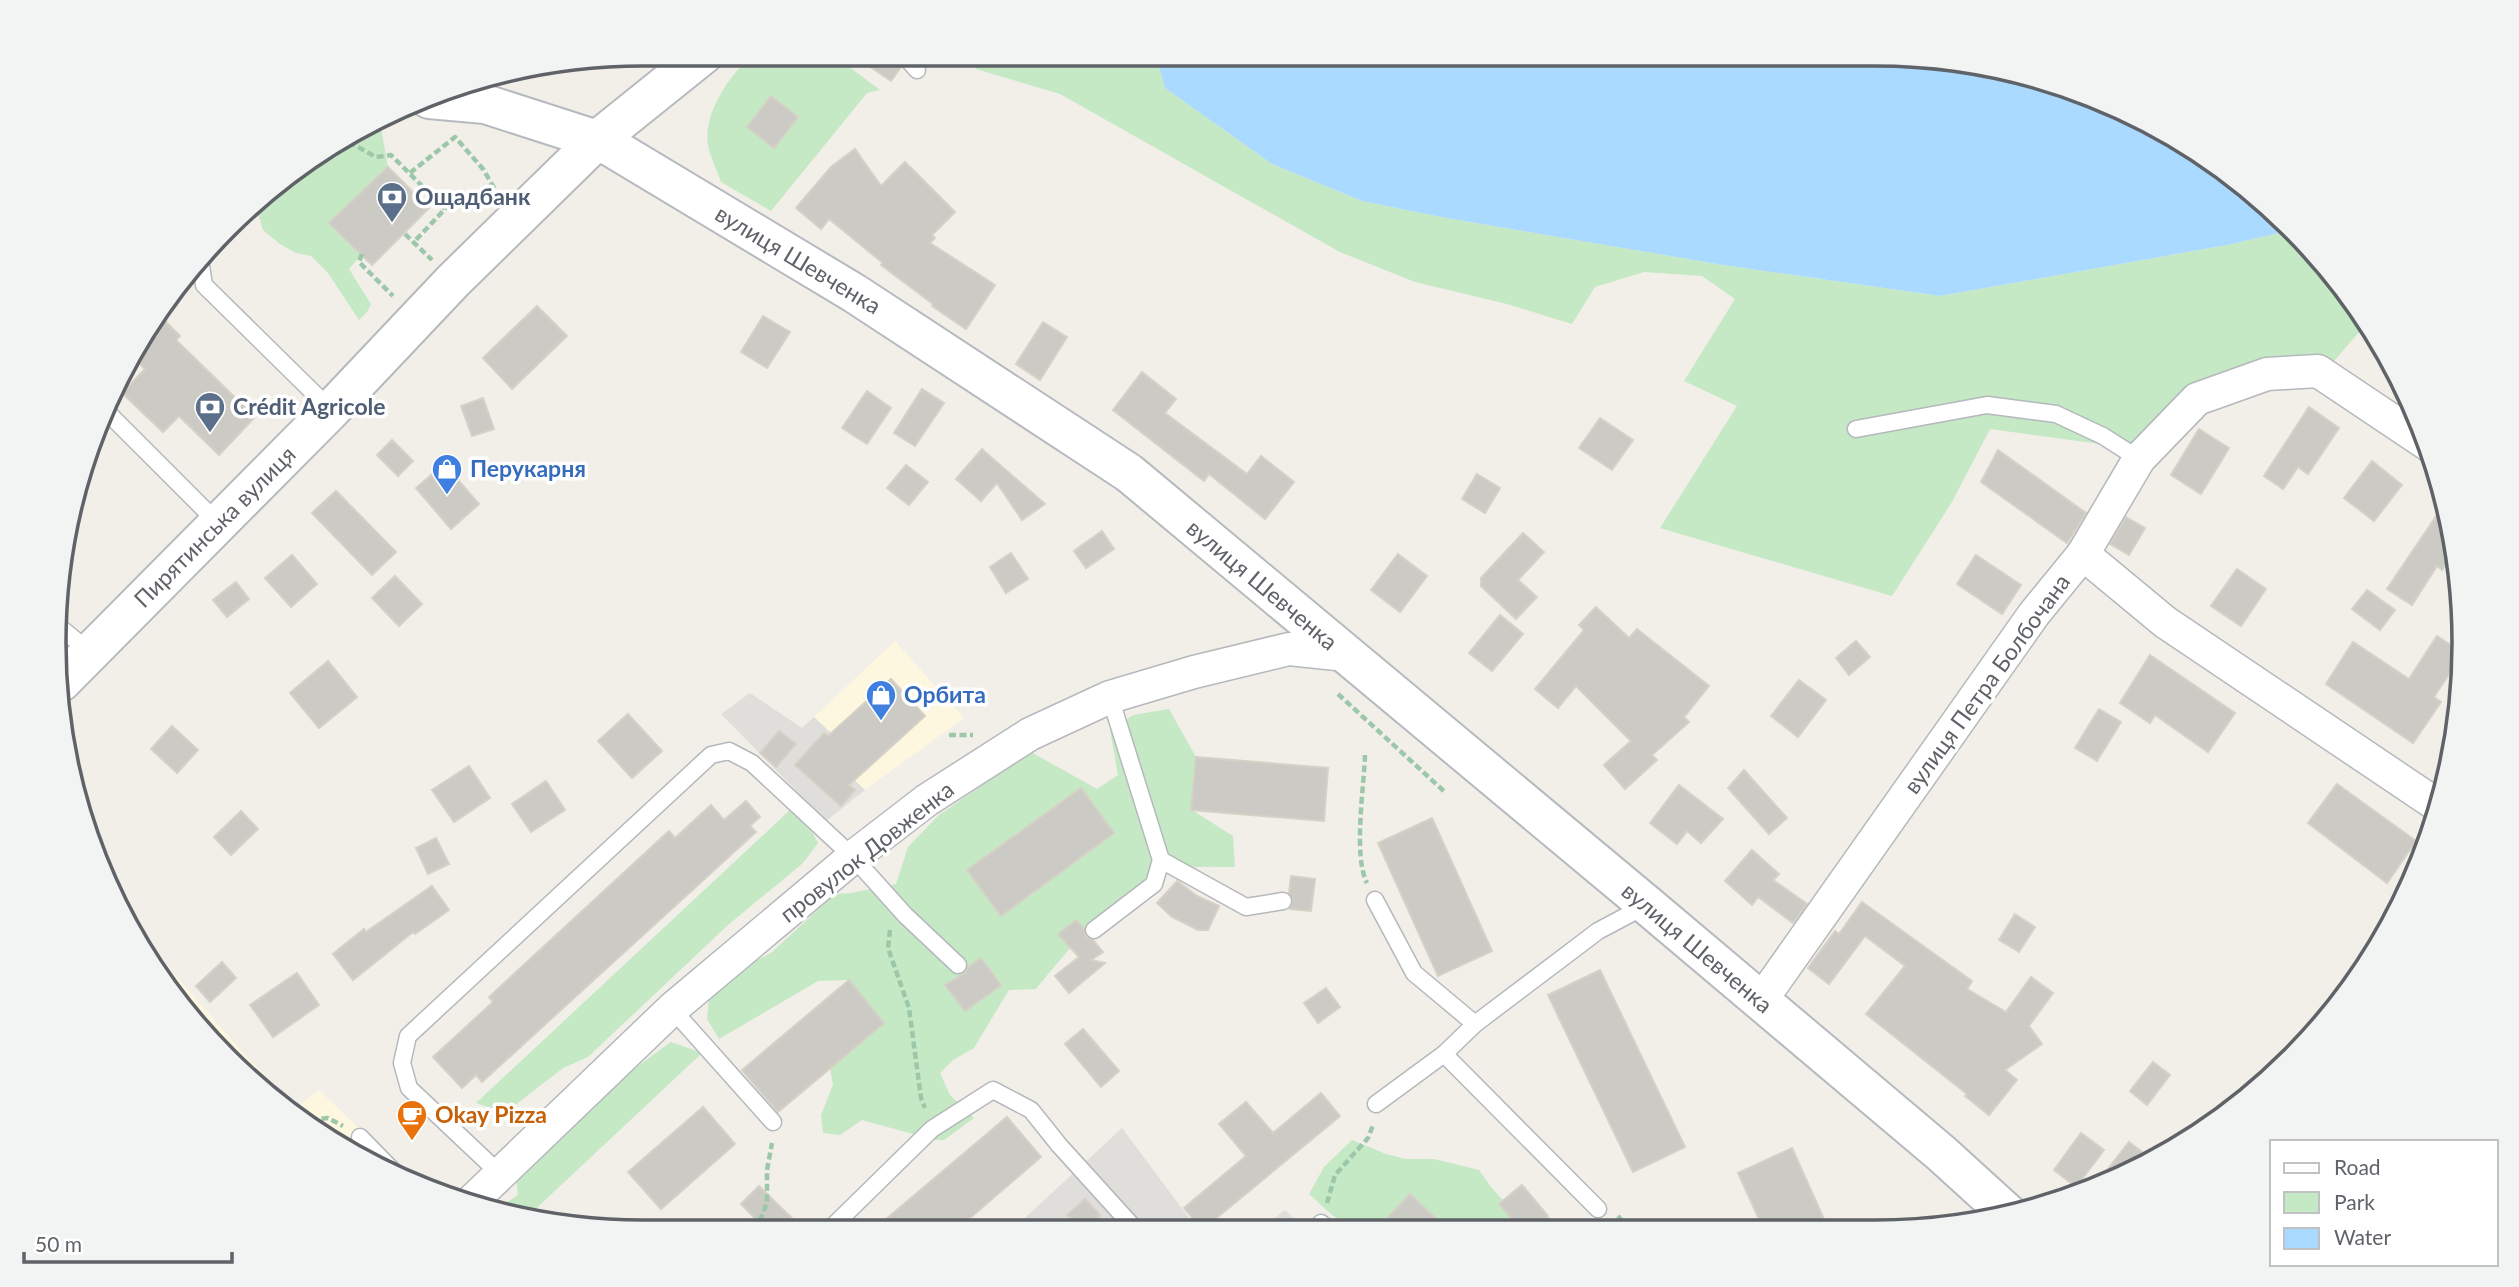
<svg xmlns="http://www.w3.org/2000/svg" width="2519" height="1287" font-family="Lato,sans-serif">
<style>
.commercial{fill:#fef7e0}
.industrial{fill:#e0deda}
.green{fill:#c5e8c5}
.water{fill:#aadaff}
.building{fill:#cccac5;stroke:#d6d1c6;stroke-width:2}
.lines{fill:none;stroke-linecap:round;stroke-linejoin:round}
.lane-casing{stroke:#b5b8bc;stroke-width:19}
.street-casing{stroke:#b5b8bc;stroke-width:35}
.secondary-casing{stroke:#b6babf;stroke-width:42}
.path{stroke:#9cc7a9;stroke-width:4.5;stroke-dasharray:7 3.5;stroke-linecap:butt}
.lane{stroke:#fff;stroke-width:16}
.street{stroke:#fff;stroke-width:32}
.secondary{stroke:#fff;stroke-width:38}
.labels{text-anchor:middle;stroke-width:7;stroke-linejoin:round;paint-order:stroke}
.service-label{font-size:23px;font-weight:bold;fill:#4e5e75;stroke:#fff;text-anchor:start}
.street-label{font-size:23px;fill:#5f6368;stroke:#fff}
.shop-label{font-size:23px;font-weight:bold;fill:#366cbe;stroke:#fff;text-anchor:start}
.food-label{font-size:23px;font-weight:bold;fill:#c56008;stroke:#fff;text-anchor:start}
.rim{fill:none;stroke:#5f6368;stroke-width:3.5}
</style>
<rect width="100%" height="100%" fill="#f1efe8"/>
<g class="commercial">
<path d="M 895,641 L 964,718 L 865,790 L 836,763 L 848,749 L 814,717 Z"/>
<path d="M 119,910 L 242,1052 L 297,1107 L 319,1090 L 403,1171 L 397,1177 L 383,1172 L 227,1060 Z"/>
</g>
<g class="industrial">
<path d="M 750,693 L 802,728 L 814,717 L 848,749 L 836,763 L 865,790 L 826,821 L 721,714 Z"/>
<path d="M 1122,1128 L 1198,1230 L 1012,1230 Z"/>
<path d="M 1285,1210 L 1306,1230 L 1259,1230 Z"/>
</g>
<g class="green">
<path d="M 753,54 L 832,54 L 880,90 L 867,93 L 771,211 L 721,182 C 717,170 710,157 708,145 C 703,112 730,75 753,54 Z"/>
<path d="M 981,55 L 1156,55 L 1165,88 L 1272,164 L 1362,201 L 1441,217 L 1723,265 L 1940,296 L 2227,245 L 2292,230 L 2318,255 L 2367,323 L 2314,384 L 2270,383 L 2201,408 L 2152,469 L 2100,444 L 1990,429 L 1952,502 L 1892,596 L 1660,528 L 1737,406 L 1684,381 L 1735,299 L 1702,276 L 1644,272 L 1595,287 L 1572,324 L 1507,304 L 1415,282 L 1340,252 L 1060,94 L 976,69 Z"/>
<path d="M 378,126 L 381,128 L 388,167 L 330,223 L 362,254 L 349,269 L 371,304 L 367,312 L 359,320 L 328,273 L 311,256 L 296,253 L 280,244 L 263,230 L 258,213 C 279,198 270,191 284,176 Z"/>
<path d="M 1169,709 L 1196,757 L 1192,810 L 1233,836 L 1235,867 C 1219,867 1201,866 1186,868 C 1125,876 1073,945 1036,989 L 1009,990 L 974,1048 L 953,1060 L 940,1073 L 950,1095 L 974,1118 L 944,1140 L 935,1140 L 862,1120 L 840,1135 L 823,1133 L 821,1115 L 833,1085 L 830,1068 L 884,1023 L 849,980 L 818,981 L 719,1039 L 707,1019 L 709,998 L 736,971 L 771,953 L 835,894 L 851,893 L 896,884 L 908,847 L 939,815 L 1031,752 L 1097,789 L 1118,775 L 1110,730 L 1133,715 Z"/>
<path d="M 790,810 L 812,832 L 818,843 L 803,863 L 728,925 L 588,1057 L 563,1068 L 505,1113 L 476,1103 Z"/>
<path d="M 671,1042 L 702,1053 L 526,1218 L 486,1211 L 506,1203 L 518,1195 L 516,1180 L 612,1085 Z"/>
<path d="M 1352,1140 L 1386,1154 L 1406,1159 L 1434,1159 L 1479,1170 L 1491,1187 L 1529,1229 L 1447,1229 L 1410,1194 L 1377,1229 C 1341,1229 1334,1216 1309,1194 L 1324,1167 Z"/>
</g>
<path class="water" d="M 1156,55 L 1914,55 L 2028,74 L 2136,115 L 2234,176 L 2292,230 L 2227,245 L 1940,296 L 1723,265 L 1441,217 L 1362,201 L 1272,164 L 1165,88 Z"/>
<g class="building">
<path d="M 851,54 L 894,54 L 901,67 L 891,81 Z"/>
<path d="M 771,96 L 798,117 L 774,148 L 747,127 Z"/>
<path d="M 855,149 L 881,186 L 905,162 L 955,212 L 932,235 L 935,238 L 930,243 L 995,285 L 966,329 L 932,306 L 933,304 L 881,265 L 883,263 L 829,219 L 821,229 L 796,208 L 831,167 Z"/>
<path d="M 388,167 L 429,208 L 372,265 L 329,223 Z"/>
<path d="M 537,306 L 567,336 L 512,389 L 483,358 Z"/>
<path d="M 157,313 L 180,336 L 176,340 L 255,417 L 219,455 L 179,416 L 163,432 L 122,393 L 145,369 L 132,356 Z"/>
<path d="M 763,316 L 790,332 L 767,368 L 741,352 Z"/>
<path d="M 1043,322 L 1067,337 L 1040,380 L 1016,364 Z"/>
<path d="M 1142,372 L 1176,399 L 1165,413 L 1247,474 L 1261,456 L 1294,482 L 1265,519 L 1209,474 L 1204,481 L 1113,410 Z"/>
<path d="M 922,389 L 944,403 L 915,446 L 894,433 Z"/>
<path d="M 867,391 L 891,408 L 867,444 L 842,428 Z"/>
<path d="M 483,398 L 494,429 L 472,436 L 461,406 Z"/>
<path d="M 2309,407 L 2339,428 L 2308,474 L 2298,467 L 2283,489 L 2264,476 Z"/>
<path d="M 1600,418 L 1633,440 L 1612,470 L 1579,448 Z"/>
<path d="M 2199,429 L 2229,448 L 2201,494 L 2171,475 Z"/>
<path d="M 392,440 L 413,461 L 398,476 L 377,455 Z"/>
<path d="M 982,449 L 984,451 L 1045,504 L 1022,520 L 997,483 L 981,501 L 956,479 Z"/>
<path d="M 1998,450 L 2086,513 L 2067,543 L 1981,482 Z"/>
<path d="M 2372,461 L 2402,485 L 2374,521 L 2344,498 Z"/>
<path d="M 444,464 L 479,504 L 451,529 L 416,488 Z"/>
<path d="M 906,465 L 928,482 L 909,505 L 887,488 Z"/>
<path d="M 1477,474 L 1500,488 L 1485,513 L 1462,499 Z"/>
<path d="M 336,491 L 396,552 L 372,575 L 312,513 Z"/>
<path d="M 2445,503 L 2456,550 L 2442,570 L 2437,566 L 2412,605 L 2387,589 Z"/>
<path d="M 2126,517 L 2145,528 L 2129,555 L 2110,544 Z"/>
<path d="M 1102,531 L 1114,549 L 1086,568 L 1074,551 Z"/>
<path d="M 1523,533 L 1544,552 L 1518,580 L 1537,597 L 1516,619 L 1481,586 L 1481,578 Z"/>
<path d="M 1011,553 L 1028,579 L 1006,593 L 990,567 Z"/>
<path d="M 1398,554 L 1427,576 L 1400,612 L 1371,590 Z"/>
<path d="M 292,555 L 317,584 L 291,607 L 265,578 Z"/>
<path d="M 1976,555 L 2021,585 L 2002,614 L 1957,584 Z"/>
<path d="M 2237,569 L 2266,589 L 2241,626 L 2211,606 Z"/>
<path d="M 395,576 L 422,604 L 399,626 L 372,598 Z"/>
<path d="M 236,582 L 249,599 L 227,617 L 213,600 Z"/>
<path d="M 2367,590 L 2395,610 L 2380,630 L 2352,609 Z"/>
<path d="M 1596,607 L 1629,638 L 1637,629 L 1709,686 L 1684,717 L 1689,722 L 1652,755 L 1657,760 L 1625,789 L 1604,765 L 1631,741 L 1576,686 L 1558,708 L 1535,689 L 1584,630 L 1579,625 Z"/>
<path d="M 1500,615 L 1523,634 L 1492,671 L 1469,653 Z"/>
<path d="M 2437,636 L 2463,653 L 2434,697 L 2441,702 L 2413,743 L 2326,684 L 2353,642 L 2409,679 Z"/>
<path d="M 1856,641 L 1870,657 L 1849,675 L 1836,658 Z"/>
<path d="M 2150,655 L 2235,713 L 2208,752 L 2155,715 L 2150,723 L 2120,703 Z"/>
<path d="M 328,661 L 357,697 L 319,728 L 290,693 Z"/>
<path d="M 891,679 L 925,716 L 849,785 L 855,790 L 841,806 L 795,765 L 824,733 L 828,736 Z"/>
<path d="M 1799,680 L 1826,700 L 1798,737 L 1771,716 Z"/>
<path d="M 2099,709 L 2121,722 L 2097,761 L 2075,748 Z"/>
<path d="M 628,714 L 662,751 L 632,778 L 598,741 Z"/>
<path d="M 172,726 L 198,750 L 177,773 L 151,749 Z"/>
<path d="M 779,731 L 796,744 L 776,767 L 760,753 Z"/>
<path d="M 1196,757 L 1328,768 L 1324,821 L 1191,810 Z"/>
<path d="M 469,766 L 490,798 L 454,822 L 432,790 Z"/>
<path d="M 1744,770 L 1787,818 L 1769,834 L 1728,788 Z"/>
<path d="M 546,781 L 565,810 L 531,832 L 512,804 Z"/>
<path d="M 2337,784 L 2416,841 L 2387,883 L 2308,823 Z"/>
<path d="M 1679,785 L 1723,819 L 1701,843 L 1687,831 L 1677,844 L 1650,823 Z"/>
<path d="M 1081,788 L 1114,833 L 1001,916 L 967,870 Z"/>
<path d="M 746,801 L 760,817 L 750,826 L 756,832 L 482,1082 L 476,1075 L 462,1088 L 433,1057 L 493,1002 L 489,997 L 669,831 L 675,838 L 711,805 L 724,820 Z"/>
<path d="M 241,811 L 258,829 L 231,855 L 214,837 Z"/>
<path d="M 1432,818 L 1492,951 L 1438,976 L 1378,843 Z"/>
<path d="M 436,838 L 449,864 L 428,874 L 416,848 Z"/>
<path d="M 1752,850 L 1779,874 L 1773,880 L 1807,904 L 1793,923 L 1758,897 L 1752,905 L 1725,881 Z"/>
<path d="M 1291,876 L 1315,879 L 1311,911 L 1290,909 L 1293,900 L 1289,893 Z"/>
<path d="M 1177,881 L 1197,896 L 1219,906 L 1208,930 L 1198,930 L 1172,917 L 1157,903 Z"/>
<path d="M 432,886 L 449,910 L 415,934 L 413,932 L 353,980 L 333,954 L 364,929 L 366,932 Z"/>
<path d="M 1862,902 L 1972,981 L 1967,989 L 2006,1012 L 2031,977 L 2053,993 L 2029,1026 L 2042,1044 L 2005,1070 L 2017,1080 L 1989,1115 L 1965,1096 L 1967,1094 L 1866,1014 L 1905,966 L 1865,936 L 1829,984 L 1808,968 L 1835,931 L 1839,934 Z"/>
<path d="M 2015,914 L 2035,927 L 2019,952 L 1999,940 Z"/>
<path d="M 1076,920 L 1084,929 L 1086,937 L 1093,940 L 1103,952 L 1091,960 L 1105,963 L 1069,993 L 1055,976 L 1079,957 L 1058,934 Z"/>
<path d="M 981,958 L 1001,985 L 965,1011 L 945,985 L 965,973 L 968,967 Z"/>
<path d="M 222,962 L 236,978 L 210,1002 L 196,986 Z"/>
<path d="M 1600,970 L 1685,1147 L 1633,1172 L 1548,995 Z"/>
<path d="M 297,973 L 319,1005 L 273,1037 L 250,1005 Z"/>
<path d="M 849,980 L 884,1023 L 778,1112 L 742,1070 Z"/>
<path d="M 1326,988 L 1340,1007 L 1318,1023 L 1304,1003 Z"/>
<path d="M 1083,1029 L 1119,1071 L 1101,1087 L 1065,1044 Z"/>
<path d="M 2153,1062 L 2170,1075 L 2147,1105 L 2130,1091 Z"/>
<path d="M 1321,1093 L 1340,1116 L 1202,1230 L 1184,1208 L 1246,1156 L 1219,1124 L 1246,1102 L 1273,1133 Z"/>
<path d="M 703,1107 L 735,1144 L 661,1209 L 628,1172 Z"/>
<path d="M 1007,1117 L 1041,1157 L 955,1231 L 872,1231 Z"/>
<path d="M 2081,1133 L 2104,1150 L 2076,1187 L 2054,1170 Z"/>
<path d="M 2129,1142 L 2151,1159 L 2101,1188 L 2091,1191 Z"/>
<path d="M 1792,1148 L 1828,1228 L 1763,1228 L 1738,1173 Z"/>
<path d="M 1522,1185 L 1548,1216 L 1547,1217 L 1557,1229 L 1520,1229 L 1499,1204 Z"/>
<path d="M 759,1186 L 805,1231 L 767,1231 L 741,1204 Z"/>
<path d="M 1410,1194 L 1447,1229 L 1377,1229 Z"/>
<path d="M 1085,1199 L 1100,1215 L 1098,1217 L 1109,1230 L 1082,1230 L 1067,1215 Z"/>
</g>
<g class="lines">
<g class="lane-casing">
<g id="lane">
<path d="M 904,55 L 917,70"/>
<path d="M 201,266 L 204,285 L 331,410"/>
<path d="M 104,409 L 219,524"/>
<path d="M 1856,429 L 1987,405 L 2056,414 L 2103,436 L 2139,459"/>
<path d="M 62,629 L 90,652"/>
<path d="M 1110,697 L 1161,860 L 1246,907 L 1283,901"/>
<path d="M 1375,900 L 1414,973 L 1475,1024"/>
<path d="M 1094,930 L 1154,884 L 1161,860"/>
<path d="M 672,1009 L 773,1122"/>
<path d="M 1444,1054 L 1598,1209"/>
<path d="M 1376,1104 L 1444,1054 L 1475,1024 L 1598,931 L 1647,905"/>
<path d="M 360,1137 L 401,1179"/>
<path d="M 500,1174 L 409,1088 L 402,1063 L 408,1036 L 711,755 L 729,751 L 752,763 L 853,857 L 905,915 L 958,965"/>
<path d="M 1321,1223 L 1328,1229"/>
<path d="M 828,1231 L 932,1129 L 993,1090 L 1031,1110 L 1059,1145 L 1136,1230"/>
</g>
</g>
<g class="street-casing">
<g id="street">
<path d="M 2083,554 L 2165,622 L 2440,807"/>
<path d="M 1760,1002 L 2034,614 L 2083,554 L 2139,459 L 2197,399 L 2267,374 L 2318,371 L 2430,446"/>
<path d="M 469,1204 L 672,1009 L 853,857 L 927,800 L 1030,734 L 1110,697 L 1194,672 L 1289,649 L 1346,655"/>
</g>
</g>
<g class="secondary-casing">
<g id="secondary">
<path d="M 429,99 L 485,104 L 597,140 L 611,147 L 854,293 L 1129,473 L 1647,905 L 1941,1153 L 2007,1213"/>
<path d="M 61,682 L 331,410 L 453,281 L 597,140 L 704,54"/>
</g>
</g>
<g class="path">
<path d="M 349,142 L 376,157 L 391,155 L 445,209 L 413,243"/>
<path d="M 410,173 L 455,137 L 483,169 L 497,193"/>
<path d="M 405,234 L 432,260"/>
<path d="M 362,254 L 359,262 L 393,296"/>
<path d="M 1338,694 L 1446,793"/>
<path d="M 949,735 L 973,735"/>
<path d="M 1365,755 C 1364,787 1353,856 1367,883"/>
<path d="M 890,930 L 888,948 L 909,1008 L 921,1098 L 925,1108"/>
<path d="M 311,1120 L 328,1118 L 343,1126"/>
<path d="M 1327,1203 L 1335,1175 L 1368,1138 L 1373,1125"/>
<path d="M 1618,1216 L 1629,1229"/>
<path d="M 759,1231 L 758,1225 L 767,1203 L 767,1170 L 772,1143"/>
</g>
<use href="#lane" class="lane"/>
<use href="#street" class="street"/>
<use href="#secondary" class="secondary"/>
</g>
<defs>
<g id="bank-pin" transform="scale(1.575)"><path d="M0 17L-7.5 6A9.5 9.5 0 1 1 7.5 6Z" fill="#5c6f8a" stroke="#fff"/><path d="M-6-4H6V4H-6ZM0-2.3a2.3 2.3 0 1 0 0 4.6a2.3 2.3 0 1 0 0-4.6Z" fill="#fff"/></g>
<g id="shop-pin" transform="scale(1.575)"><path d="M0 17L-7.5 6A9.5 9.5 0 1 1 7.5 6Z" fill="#3f7fe0" stroke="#fff"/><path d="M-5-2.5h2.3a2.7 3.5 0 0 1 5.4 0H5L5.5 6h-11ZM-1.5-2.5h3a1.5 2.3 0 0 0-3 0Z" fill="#fff"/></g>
<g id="cafe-pin" transform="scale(1.575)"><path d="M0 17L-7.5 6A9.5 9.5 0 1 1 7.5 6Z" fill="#e8710a" stroke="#fff"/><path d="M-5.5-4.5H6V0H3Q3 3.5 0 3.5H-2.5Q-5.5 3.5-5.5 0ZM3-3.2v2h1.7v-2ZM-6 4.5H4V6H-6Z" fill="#fff"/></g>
</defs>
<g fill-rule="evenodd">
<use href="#bank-pin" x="392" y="197"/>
<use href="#bank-pin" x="210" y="407"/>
<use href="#shop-pin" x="447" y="469"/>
<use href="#shop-pin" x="881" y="695"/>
<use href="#cafe-pin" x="412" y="1115"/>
</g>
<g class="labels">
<g class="service-label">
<text x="415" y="205">Ощадбанк</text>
<text x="233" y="415">Crédit Agricole</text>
</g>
<g class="street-label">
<text transform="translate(798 260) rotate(31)" y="8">вулиця Шевченка</text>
<text transform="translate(215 527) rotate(-45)" y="8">Пирятинська вулиця</text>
<text transform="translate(1262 585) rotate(40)" y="8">вулиця Шевченка</text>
<text transform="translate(1987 684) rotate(-54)" y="8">вулиця Петра Болбочана</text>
<text transform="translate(867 852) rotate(-38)" y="8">провулок Довженка</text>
<text transform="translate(1697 948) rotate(40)" y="8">вулиця Шевченка</text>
</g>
<g class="shop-label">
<text x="470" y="477">Перукарня</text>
<text x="904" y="703">Орбита</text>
</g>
<g class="food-label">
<text x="435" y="1123">Okay Pizza</text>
</g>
</g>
<path d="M0 0H2519V1287H0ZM643 66H1875A577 577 0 0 1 2452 643V643A577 577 0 0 1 1875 1220H643A577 577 0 0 1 66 643V643A577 577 0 0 1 643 66Z" fill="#f2f3f3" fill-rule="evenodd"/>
<path class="rim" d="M643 66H1875A577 577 0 0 1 2452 643V643A577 577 0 0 1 1875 1220H643A577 577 0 0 1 66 643V643A577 577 0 0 1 643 66Z"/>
<rect x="2270" y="1140" width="228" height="126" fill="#ffffff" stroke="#bfc1c3" stroke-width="2"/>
<rect x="2284" y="1163" width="35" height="10" fill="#ffffff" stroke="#bfc1c3" stroke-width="2"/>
<text x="2334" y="1175" font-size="21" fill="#5f6368">Road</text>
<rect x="2284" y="1192" width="35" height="21" fill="#c5e8c5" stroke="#bfc1c3" stroke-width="2"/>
<text x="2334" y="1210" font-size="21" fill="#5f6368">Park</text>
<rect x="2284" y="1228" width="35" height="21" fill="#aadaff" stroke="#bfc1c3" stroke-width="2"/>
<text x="2334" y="1245" font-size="21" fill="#5f6368">Water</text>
<path d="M24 1252v10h208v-10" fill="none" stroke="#5f6368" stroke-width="3.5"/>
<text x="35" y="1252" font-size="21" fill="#5f6368" stroke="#ffffff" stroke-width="5" paint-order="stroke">50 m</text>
</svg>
